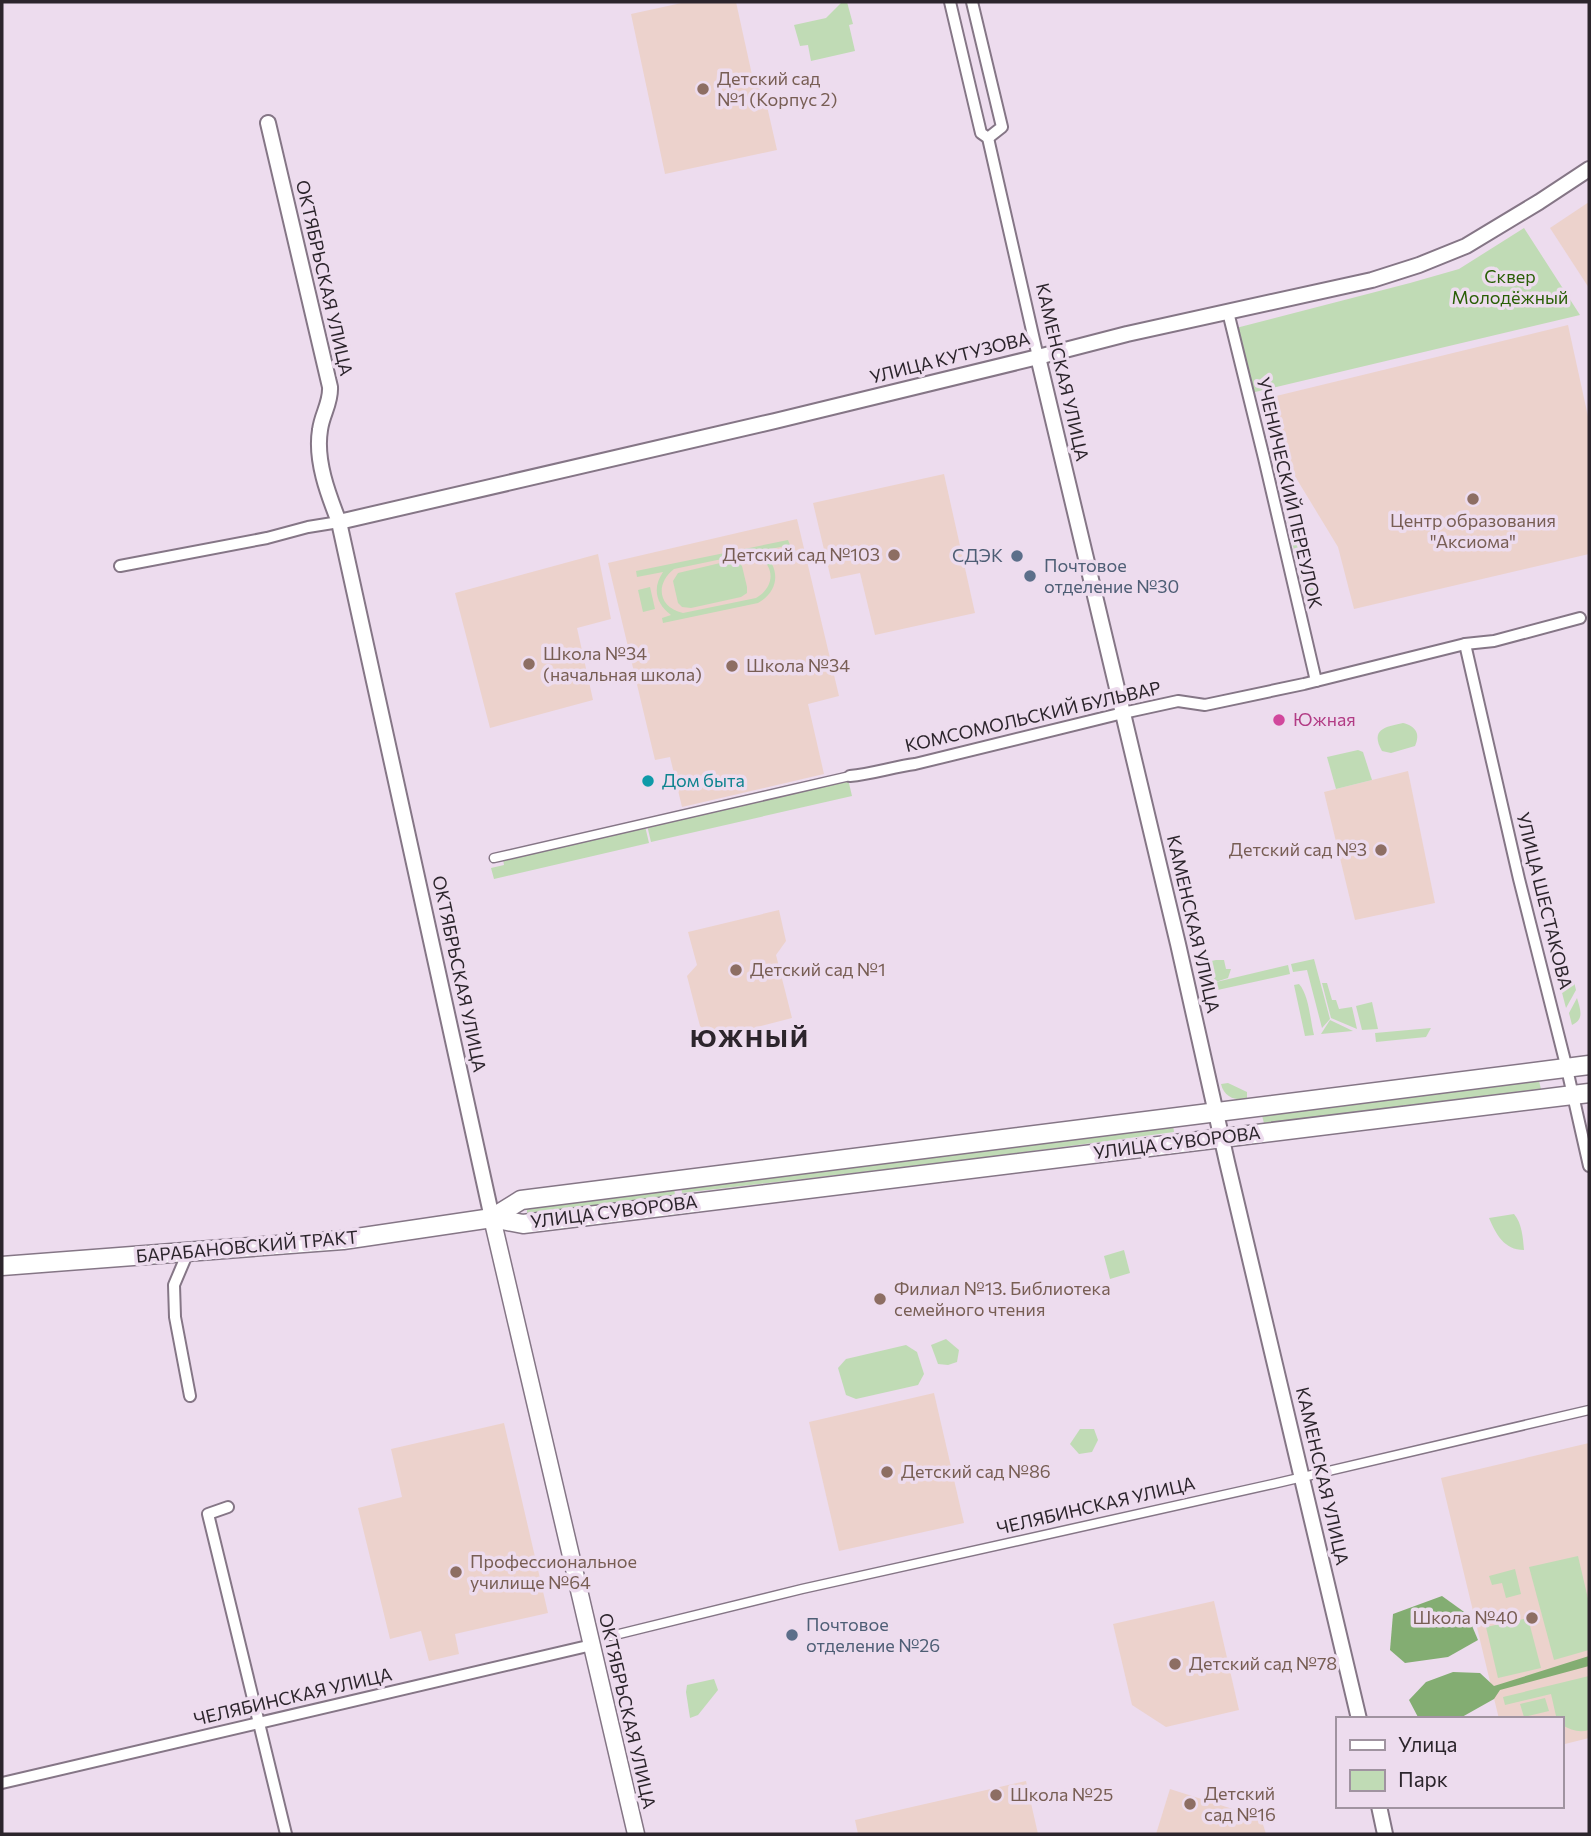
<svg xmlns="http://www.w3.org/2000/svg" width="1591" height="1836" font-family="Commissioner,sans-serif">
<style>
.education{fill:#ecd2cc}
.green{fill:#c0dbb5;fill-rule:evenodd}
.forest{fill:#83ad72}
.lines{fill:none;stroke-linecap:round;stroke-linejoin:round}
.pedestrian-casing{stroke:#857686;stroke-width:11}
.minor-casing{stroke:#857686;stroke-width:14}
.tertiary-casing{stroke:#857686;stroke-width:18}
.secondary-casing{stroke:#857686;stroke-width:19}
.primary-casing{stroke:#857686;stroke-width:21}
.pedestrian{stroke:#fff;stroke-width:8}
.minor{stroke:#fff;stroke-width:10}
.tertiary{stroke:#fff;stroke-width:14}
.secondary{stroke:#fff;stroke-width:16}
.primary{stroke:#fff;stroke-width:18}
.education-dot{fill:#8d6e63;stroke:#eddcee;stroke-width:2.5}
.service-dot{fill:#5c6f8a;stroke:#eddcee;stroke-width:2.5}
.hotel-dot{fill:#d1479c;stroke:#eddcee;stroke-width:2.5}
.culture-dot{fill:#0f9aa8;stroke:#eddcee;stroke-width:2.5}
.labels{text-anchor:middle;stroke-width:7;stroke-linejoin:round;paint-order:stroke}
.education-label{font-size:18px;fill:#785e54;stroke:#eddcee;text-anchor:start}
.park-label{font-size:18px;fill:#295e06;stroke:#eddcee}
.street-label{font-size:18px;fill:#2c252c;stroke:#eddcee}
.service-label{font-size:18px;fill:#4e5e75;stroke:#eddcee;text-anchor:start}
.hotel-label{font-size:18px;fill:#b23c85;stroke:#eddcee;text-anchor:start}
.culture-label{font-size:18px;fill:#0d838f;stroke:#eddcee;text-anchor:start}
.district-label{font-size:24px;font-weight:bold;letter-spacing:2px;fill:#2c252c;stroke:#eddcee}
</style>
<rect width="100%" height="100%" fill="#eddcee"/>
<g class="education">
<path d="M 686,2 L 736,2 L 754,84 L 764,93 L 777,150 L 665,174 L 631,14 Z"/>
<path d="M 1589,202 L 1589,288 L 1550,228 Z"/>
<path d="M 1568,325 L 1589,421 L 1589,554 L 1354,609 L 1338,547 L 1273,440 L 1264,399 Z"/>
<path d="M 944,474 L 975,613 L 875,635 L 860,573 L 831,579 L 813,503 Z"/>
<path d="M 797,519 L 839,696 L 808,704 L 824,774 L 682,807 L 670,757 L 655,760 L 608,563 Z"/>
<path d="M 598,554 L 611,619 L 577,628 L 593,700 L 490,728 L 455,593 Z"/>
<path d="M 1408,771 L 1435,903 L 1355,920 L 1324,792 Z"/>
<path d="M 779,910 L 786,941 L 776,955 L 792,1018 L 715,1038 L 700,1026 L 687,976 L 697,965 L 688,932 Z"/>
<path d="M 934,1393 L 964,1523 L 839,1551 L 809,1422 Z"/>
<path d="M 504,1423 L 548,1613 L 455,1634 L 459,1654 L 429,1661 L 421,1631 L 390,1639 L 358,1508 L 402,1497 L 391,1449 Z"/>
<path d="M 1589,1443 L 1589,1738 L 1561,1745 L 1561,1719 L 1499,1719 L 1441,1478 Z"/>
<path d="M 1214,1601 L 1239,1710 L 1166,1727 L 1132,1705 L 1113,1624 Z"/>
<path d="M 1026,1781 L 1038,1834 L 858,1834 L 855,1820 Z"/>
<path d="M 1170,1789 L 1261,1818 L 1266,1834 L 1156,1834 Z"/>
</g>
<g class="green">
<path d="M 842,2 L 847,2 L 853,24 L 849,25 L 855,51 L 811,61 L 808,45 L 800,46 L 794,25 L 826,18 Z"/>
<path d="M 1524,228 L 1580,315 L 1251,393 L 1236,328 L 1410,283 L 1459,269 Z"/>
<path d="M 1286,505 L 1293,534 L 1310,562 L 1320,606 L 1307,608 L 1284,506 Z"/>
<path d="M 788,540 L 790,545 L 761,551 C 780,566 781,590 758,603 L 663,623 L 662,618 L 671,615 C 656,604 652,588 663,572 L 637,577 L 636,571 ZM 751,553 C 774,561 778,585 756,598 L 683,613 C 658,607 655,584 674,569 Z"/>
<path d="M 733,560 L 737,561 L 742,566 L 747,587 L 747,593 L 741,597 L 691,608 L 682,607 L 678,603 L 673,581 L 678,573 Z"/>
<path d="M 650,587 L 655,609 L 643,612 L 638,590 Z"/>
<path d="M 1403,723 C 1415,726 1421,733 1415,746 L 1391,753 L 1382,751 C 1370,729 1385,727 1403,723 Z"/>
<path d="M 1358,750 L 1363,752 L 1372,780 L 1336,789 L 1327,757 Z"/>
<path d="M 848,779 L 852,796 L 651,842 L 647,825 Z"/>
<path d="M 645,826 L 649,843 L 494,879 L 491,868 L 504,865 L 503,859 Z"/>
<path d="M 1314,959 L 1330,1019 L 1322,1028 L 1307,970 L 1293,972 L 1291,964 Z"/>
<path d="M 1216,960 L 1224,960 L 1226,969 L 1231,969 L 1228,978 L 1212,983 L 1288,965 L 1290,974 L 1213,991 L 1207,962 Z"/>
<path d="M 1574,982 L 1576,990 L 1566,1008 L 1560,985 Z"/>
<path d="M 1322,983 L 1327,983 L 1332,1000 L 1336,1000 L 1339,1009 L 1352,1007 L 1357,1029 L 1331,1018 Z"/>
<path d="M 1299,984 C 1309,995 1310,1019 1314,1035 L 1305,1036 L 1294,985 Z"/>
<path d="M 1577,998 C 1580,1009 1585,1019 1572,1025 L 1569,1013 Z"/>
<path d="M 1372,1002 L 1378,1029 L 1362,1030 L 1356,1006 Z"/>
<path d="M 1330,1020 L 1353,1031 L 1321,1034 Z"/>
<path d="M 1431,1028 L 1426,1037 L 1376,1042 L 1375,1033 Z"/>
<path d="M 1539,1081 L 1541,1089 L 1264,1123 L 1262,1116 Z"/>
<path d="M 1228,1083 L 1247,1092 L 1247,1099 C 1235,1101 1224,1097 1221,1084 Z"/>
<path d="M 1173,1125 L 1174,1132 L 973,1159 L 682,1193 L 681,1186 L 915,1159 Z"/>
<path d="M 674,1187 L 675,1196 L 527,1215 L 527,1206 Z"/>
<path d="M 1514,1214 C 1522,1223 1523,1238 1524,1250 C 1504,1250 1496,1234 1489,1218 Z"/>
<path d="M 1124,1250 L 1130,1273 L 1110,1279 L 1104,1256 Z"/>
<path d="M 946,1339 L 959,1350 L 957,1362 L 948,1365 L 938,1364 L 931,1345 Z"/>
<path d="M 906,1345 L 917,1352 L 924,1374 L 918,1385 L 856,1399 L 846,1395 L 838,1368 L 846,1359 Z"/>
<path d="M 1080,1429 L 1094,1429 L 1098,1440 L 1092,1452 L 1079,1454 L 1070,1444 Z"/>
<path d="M 1578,1556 L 1589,1603 L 1589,1650 L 1554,1660 L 1529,1567 Z"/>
<path d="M 1515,1569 L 1521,1594 L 1506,1598 L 1502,1583 L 1492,1585 L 1489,1576 Z"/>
<path d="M 1528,1618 L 1541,1668 L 1498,1678 L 1486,1627 Z"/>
<path d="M 1589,1676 L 1589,1730 C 1579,1733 1571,1730 1562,1725 L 1561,1719 L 1557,1719 L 1556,1716 L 1551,1694 L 1505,1705 L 1503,1697 Z"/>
<path d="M 714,1679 L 718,1690 L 698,1715 L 690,1718 L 686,1692 L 687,1685 Z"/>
<path d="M 1545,1698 L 1549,1711 L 1524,1717 L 1520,1704 Z"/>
</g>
<g class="forest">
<path d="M 1442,1596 L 1467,1614 L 1478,1640 L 1448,1657 L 1405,1663 L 1390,1650 L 1393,1614 Z"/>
<path d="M 1589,1656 L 1589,1666 L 1500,1690 L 1494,1699 L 1462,1717 L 1419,1719 L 1409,1700 L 1426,1682 L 1453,1672 L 1480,1673 L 1494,1686 Z"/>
</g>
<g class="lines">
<g class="pedestrian-casing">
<g id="pedestrian">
<path d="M 494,858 L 850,776"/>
<path d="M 611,1636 L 802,1589 L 1273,1484 L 1589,1410"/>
</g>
</g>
<g class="minor-casing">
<g id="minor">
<path d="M 950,2 L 981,133 L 988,138 L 1038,357"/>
<path d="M 972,2 L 1002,127 L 988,138"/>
<path d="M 1228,312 L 1264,458 L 1316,681"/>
<path d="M 120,566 L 267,538 L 308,527 L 339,522"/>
<path d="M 1465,644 L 1519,879 L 1567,1069 L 1589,1166"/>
<path d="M 850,776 C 872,774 893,767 915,764 L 1123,713 L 1178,701 L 1205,705 L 1304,684 L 1465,644 L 1494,641 L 1580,618"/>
<path d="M 188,1252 L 174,1285 L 175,1317 L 190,1396"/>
<path d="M 228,1507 L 208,1514 L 286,1834"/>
<path d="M 2,1783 L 592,1645"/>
</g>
</g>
<g class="tertiary-casing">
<g id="tertiary">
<path d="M 268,123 L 330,387 C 331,403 322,414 320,430 C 315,460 328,494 339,522 L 492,1218"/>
<path d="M 1038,357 L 1178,944 L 1227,1162 L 1359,1719"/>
<path d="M 339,522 L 775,421 L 1038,357 L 1127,334 L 1372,280 L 1419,265 L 1466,246 L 1539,202 L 1589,169"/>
<path d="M 1379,1806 L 1385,1834"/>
</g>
</g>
<g class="secondary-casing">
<path id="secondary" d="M 492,1218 L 636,1834"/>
</g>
<g class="primary-casing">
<g id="primary">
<path d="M 492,1218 L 523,1224 L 1589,1093"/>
<path d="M 2,1266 L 343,1240 L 492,1218 L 521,1200 L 1589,1065"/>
</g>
</g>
<use href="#pedestrian" class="pedestrian"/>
<use href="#minor" class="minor"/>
<use href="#tertiary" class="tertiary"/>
<use href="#secondary" class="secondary"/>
<use href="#primary" class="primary"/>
</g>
<g class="education-dot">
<circle cx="703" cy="89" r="7"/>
<circle cx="1473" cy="499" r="7"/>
<circle cx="894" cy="555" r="7"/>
<circle cx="529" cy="664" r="7"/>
<circle cx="732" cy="666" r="7"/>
<circle cx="1381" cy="850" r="7"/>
<circle cx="736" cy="970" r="7"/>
<circle cx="880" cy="1299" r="7"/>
<circle cx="887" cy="1472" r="7"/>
<circle cx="456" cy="1572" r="7"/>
<circle cx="1532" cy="1618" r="7"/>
<circle cx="1175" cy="1664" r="7"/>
<circle cx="996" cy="1795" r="7"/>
<circle cx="1190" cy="1804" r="7"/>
</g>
<g class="service-dot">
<circle cx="1017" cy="556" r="7"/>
<circle cx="1030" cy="576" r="7"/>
<circle cx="792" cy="1635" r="7"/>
</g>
<circle class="hotel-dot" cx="1279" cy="720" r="7"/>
<circle class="culture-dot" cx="648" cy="781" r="7"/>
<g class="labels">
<g class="education-label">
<text x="717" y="85">Детский сад<tspan x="717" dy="21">№1 (Корпус 2)</tspan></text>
<text x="1473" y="527" text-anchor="middle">Центр образования<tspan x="1473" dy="21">"Аксиома"</tspan></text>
<text x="880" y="561" text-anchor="end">Детский сад №103</text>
<text x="543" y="660">Школа №34<tspan x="543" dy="21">(начальная школа)</tspan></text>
<text x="746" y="672">Школа №34</text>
<text x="1367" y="856" text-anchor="end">Детский сад №3</text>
<text x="750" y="976">Детский сад №1</text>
<text x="894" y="1295">Филиал №13. Библиотека<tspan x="894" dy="21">семейного чтения</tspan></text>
<text x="901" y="1478">Детский сад №86</text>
<text x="470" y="1568">Профессиональное<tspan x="470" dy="21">училище №64</tspan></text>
<text x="1518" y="1624" text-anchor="end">Школа №40</text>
<text x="1189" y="1670">Детский сад №78</text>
<text x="1204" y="1800">Детский<tspan x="1204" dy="21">сад №16</tspan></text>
<text x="1010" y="1801">Школа №25</text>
</g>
<g class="park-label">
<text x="1510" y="283">Сквер<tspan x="1510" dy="21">Молодёжный</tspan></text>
</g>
<g class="street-label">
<text transform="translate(324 278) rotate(77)" y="6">ОКТЯБРЬСКАЯ УЛИЦА</text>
<text transform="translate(950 358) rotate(-14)" y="6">УЛИЦА КУТУЗОВА</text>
<text transform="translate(1062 372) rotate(77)" y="6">КАМЕНСКАЯ УЛИЦА</text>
<text transform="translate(1289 493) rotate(77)" y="6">УЧЕНИЧЕСКИЙ ПЕРЕУЛОК</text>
<text transform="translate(1033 717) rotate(-13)" y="6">КОМСОМОЛЬСКИЙ БУЛЬВАР</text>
<text transform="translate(1544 901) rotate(76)" y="6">УЛИЦА ШЕСТАКОВА</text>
<text transform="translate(1193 924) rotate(77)" y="6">КАМЕНСКАЯ УЛИЦА</text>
<text transform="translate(459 974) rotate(78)" y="6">ОКТЯБРЬСКАЯ УЛИЦА</text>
<text transform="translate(1177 1143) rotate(-7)" y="6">УЛИЦА СУВОРОВА</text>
<text transform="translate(614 1212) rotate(-7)" y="6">УЛИЦА СУВОРОВА</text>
<text transform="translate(247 1247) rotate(-5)" y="6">БАРАБАНОВСКИЙ ТРАКТ</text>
<text transform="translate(1322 1476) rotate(77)" y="6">КАМЕНСКАЯ УЛИЦА</text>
<text transform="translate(1096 1506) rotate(-13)" y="6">ЧЕЛЯБИНСКАЯ УЛИЦА</text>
<text transform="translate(293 1697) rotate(-13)" y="6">ЧЕЛЯБИНСКАЯ УЛИЦА</text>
<text transform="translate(627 1711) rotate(77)" y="6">ОКТЯБРЬСКАЯ УЛИЦА</text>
</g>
<g class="service-label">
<text x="1003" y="562" text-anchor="end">СДЭК</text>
<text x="1044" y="572">Почтовое<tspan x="1044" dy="21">отделение №30</tspan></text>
<text x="806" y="1631">Почтовое<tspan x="806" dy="21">отделение №26</tspan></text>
</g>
<g class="hotel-label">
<text x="1293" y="726">Южная</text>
</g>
<g class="culture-label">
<text x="662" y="787">Дом быта</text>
</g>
<g class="district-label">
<text x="750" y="1047">ЮЖНЫЙ</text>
</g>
</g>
<rect width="1591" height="1836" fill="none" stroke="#2c252c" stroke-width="7"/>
<rect x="1336" y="1717" width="228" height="91" fill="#eddcee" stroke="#a093a0" stroke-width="2"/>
<rect x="1350" y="1740" width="35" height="10" fill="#ffffff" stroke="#a093a0" stroke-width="2"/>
<text x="1398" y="1752" font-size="21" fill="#2c252c">Улица</text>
<rect x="1350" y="1770" width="35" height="21" fill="#c0dbb5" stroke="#a093a0" stroke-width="2"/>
<text x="1398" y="1787" font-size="21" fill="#2c252c">Парк</text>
</svg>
